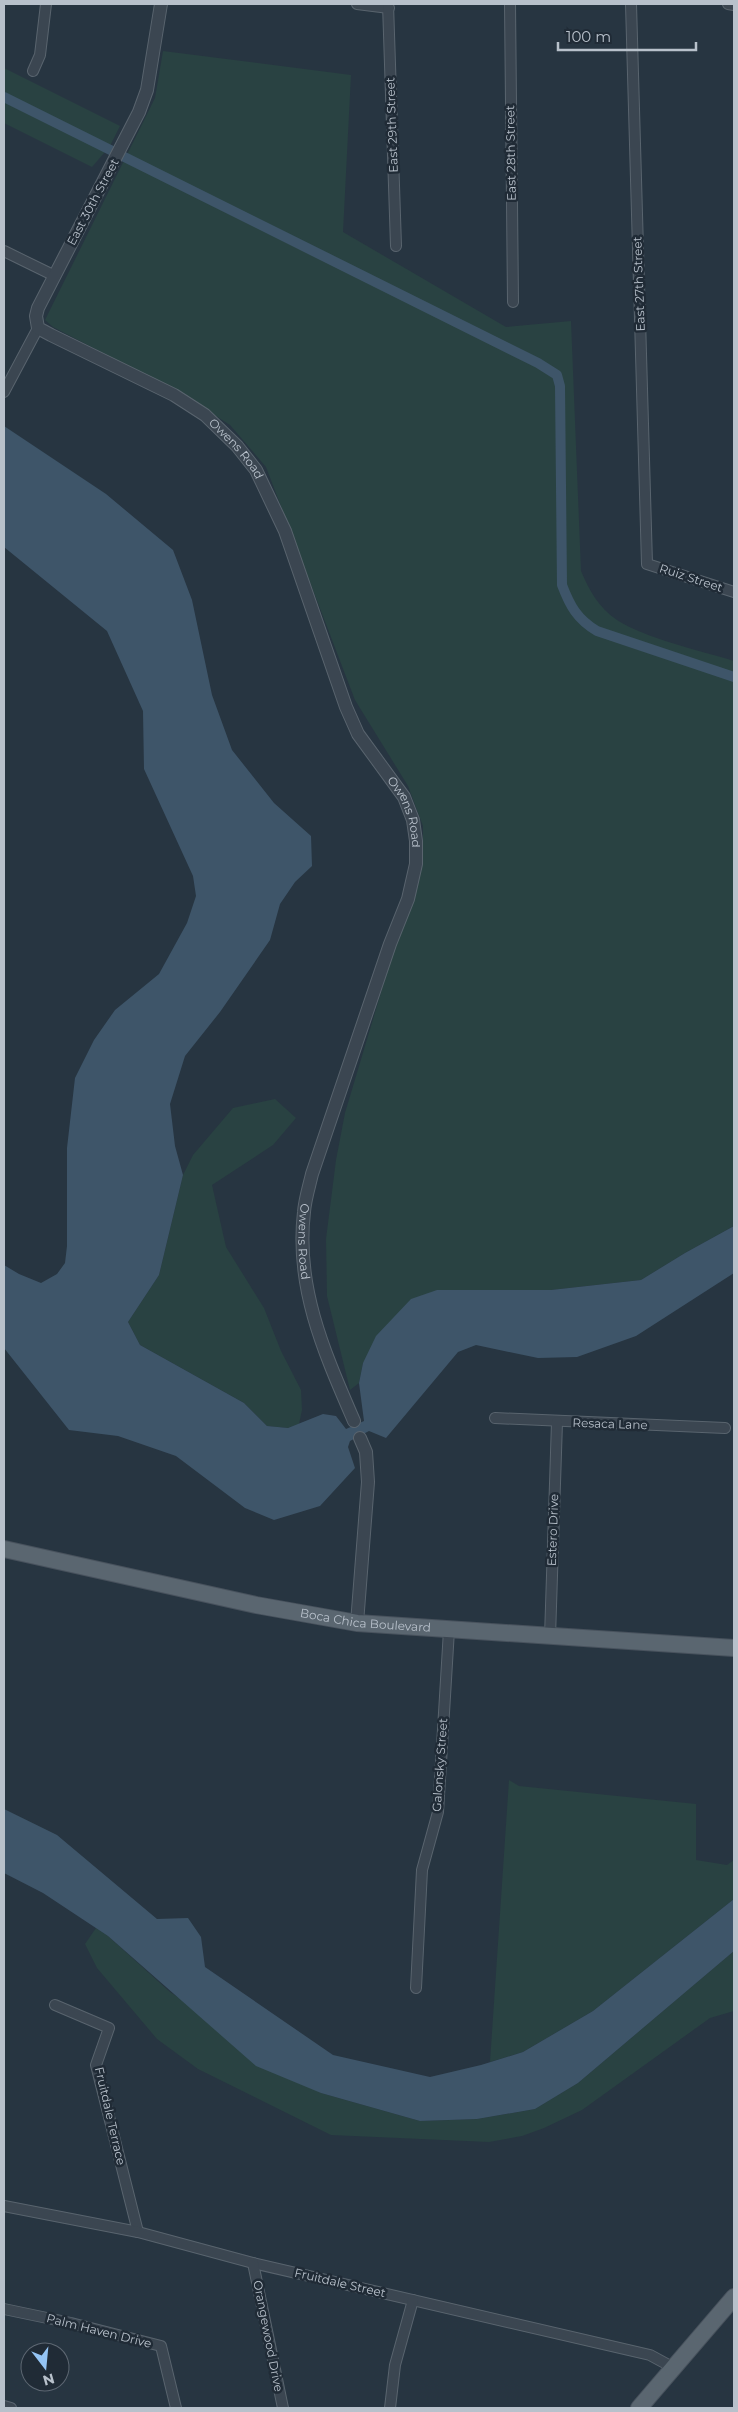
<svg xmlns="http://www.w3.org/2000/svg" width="738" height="2412" font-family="Montserrat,sans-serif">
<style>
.green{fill:#294242}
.water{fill:#3e5569}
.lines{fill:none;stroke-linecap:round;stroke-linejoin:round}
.canal{stroke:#3e5569;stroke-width:10}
.minor-casing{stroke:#59646e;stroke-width:12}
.tertiary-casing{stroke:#59646e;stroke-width:14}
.primary-casing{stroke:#48525d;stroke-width:18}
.minor{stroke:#3b4651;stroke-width:10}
.tertiary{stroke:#3b4651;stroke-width:12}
.primary{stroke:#5a6670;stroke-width:16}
.labels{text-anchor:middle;stroke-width:5;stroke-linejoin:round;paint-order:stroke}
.street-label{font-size:12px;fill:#b8c1cb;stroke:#202b36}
</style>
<rect width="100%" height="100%" fill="#273541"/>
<g class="green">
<path d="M 163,51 L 351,75 L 343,232 L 506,327 L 571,321 L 581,571 C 589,590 599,608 617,620 C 644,638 702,651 734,661 L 734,1226 L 685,1253 L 641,1280 L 551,1290 L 437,1290 L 363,1363 L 359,1383 L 350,1390 L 327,1296 L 326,1239 L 336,1160 L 345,1113 L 423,852 L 423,826 L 408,786 L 355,700 L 266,467 L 230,425 L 178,392 L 53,327 L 45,320 L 155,98 Z"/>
<path d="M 4,68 L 120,126 L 110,146 L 92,167 L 4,123 Z"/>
<path d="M 275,1099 L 296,1118 L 273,1145 L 212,1185 L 226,1247 L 264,1308 L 281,1351 L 301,1390 L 302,1410 L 299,1424 L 288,1428 L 267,1426 L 244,1403 L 140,1345 L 128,1322 L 159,1275 L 183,1175 L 193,1155 L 233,1108 Z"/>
<path d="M 509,1780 L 519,1786 L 696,1804 L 696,1860 L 727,1865 L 734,1860 L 734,1899 L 593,2011 L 523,2052 L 490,2062 Z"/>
<path d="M 96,1928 L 108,1936 L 170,1992 L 321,2093 L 420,2121 L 477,2119 L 535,2109 L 578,2083 L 734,1951 L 734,2011 L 710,2018 L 582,2110 L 544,2128 L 522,2136 L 489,2142 L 331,2135 L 198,2069 L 157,2039 L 97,1968 L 85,1944 Z"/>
</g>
<g class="water">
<path d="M 4,426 L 106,494 L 173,550 L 192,600 L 212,695 L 232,750 L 274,803 L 311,836 L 312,866 L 295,882 L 280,904 L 270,940 L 220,1012 L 185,1056 L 170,1104 L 175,1146 L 183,1175 L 159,1275 L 128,1322 L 140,1345 L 244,1403 L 267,1426 L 288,1428 L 323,1414 L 336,1416 L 346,1429 L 364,1421 L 359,1383 L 363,1363 L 376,1336 L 411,1299 L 437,1290 L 551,1290 L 641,1280 L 685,1253 L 734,1226 L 734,1273 L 636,1336 L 577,1357 L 538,1358 L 476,1345 L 458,1352 L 386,1438 L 369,1431 L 350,1441 L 348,1447 L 355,1468 L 320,1506 L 274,1520 L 245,1508 L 176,1456 L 118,1436 L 69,1430 L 4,1348 L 4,1265 L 19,1274 L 41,1283 L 57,1274 L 65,1263 L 67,1246 L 67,1148 L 75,1078 L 94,1040 L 115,1010 L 159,974 L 187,923 L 196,896 L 193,876 L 144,769 L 143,711 L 107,631 L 4,547 Z"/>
<path d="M 4,1809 L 57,1835 L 157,1919 L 188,1918 L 201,1937 L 205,1967 L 333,2055 L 430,2077 L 481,2065 L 523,2052 L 593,2011 L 734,1899 L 734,1951 L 578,2083 L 535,2109 L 477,2119 L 420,2121 L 321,2093 L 256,2066 L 108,1936 L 43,1893 L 4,1873 Z"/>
</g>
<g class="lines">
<path class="canal" d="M 4,97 L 538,363 L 557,375 L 560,386 L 562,585 C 570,606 577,619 597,631 L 734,677"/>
<g class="minor-casing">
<g id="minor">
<path d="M 357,4 L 389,8"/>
<path d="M 388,4 L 396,246"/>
<path d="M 510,4 L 513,302"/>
<path d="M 631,4 L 647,564 L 734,592"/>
<path d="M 728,4 L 734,5"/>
<path d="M 33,71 L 40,55 L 46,4"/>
<path d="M 4,251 L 55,276"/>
<path d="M 4,392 L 38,328"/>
<path d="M 495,1418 L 725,1428"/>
<path d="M 550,1637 L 557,1422"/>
<path d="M 416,1988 L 422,1870 L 438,1812 L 449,1630"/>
<path d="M 55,2005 L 109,2028 L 96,2065 L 138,2232"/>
<path d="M 4,2206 L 138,2232 L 253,2263 L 650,2355 L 674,2368"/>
<path d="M 253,2263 L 283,2408"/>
<path d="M 4,2309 L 71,2323 L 161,2346 L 176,2408"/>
<path d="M 4,2406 L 11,2408"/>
<path d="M 390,2408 L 395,2365 L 413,2300"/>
</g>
</g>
<g class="tertiary-casing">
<g id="tertiary">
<path id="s1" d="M 161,4 L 147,90 L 139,112 L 38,308 L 36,316 L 38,328 L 51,335 L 174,395 L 205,415 L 237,446 L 256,470 L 285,531 L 346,707 L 358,734 L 404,797 L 413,820 L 416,841 L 416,864 L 408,899 L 390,944 L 312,1174 C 309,1187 305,1199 304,1212 C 295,1288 325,1354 354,1421"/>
<path d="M 357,1623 L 368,1482 L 366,1452 L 360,1438"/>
</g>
</g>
<g class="primary-casing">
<g id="primary">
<path id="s2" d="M 4,1549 L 256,1605 L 357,1623 L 734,1648"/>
<path d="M 639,2408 L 734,2297"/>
</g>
</g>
<use href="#minor" class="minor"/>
<use href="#tertiary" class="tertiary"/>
<use href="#primary" class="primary"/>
</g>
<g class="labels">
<g class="street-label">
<text transform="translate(392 125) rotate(-92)" y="4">East 29th Street</text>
<text transform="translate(511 153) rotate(-91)" y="4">East 28th Street</text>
<text transform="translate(93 202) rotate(-62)" y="4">East 30th Street</text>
<text transform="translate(639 284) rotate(-92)" y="4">East 27th Street</text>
<text dy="4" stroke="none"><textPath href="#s1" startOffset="586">Owens Road</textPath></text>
<text transform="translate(691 578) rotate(18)" y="4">Ruiz Street</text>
<text dy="4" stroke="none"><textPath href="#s1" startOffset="991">Owens Road</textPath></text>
<text dy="4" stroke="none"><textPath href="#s1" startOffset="1441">Owens Road</textPath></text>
<text transform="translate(610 1424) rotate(2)" y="4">Resaca Lane</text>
<text transform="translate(553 1530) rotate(-88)" y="4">Estero Drive</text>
<text dy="4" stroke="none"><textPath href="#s2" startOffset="369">Boca Chica Boulevard</textPath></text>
<text transform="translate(440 1765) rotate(-86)" y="4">Galonsky Street</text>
<text transform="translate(110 2116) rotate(77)" y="4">Fruitdale Terrace</text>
<text transform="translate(340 2283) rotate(13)" y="4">Fruitdale Street</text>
<text transform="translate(99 2331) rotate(14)" y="4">Palm Haven Drive</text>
<text transform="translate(268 2336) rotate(79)" y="4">Orangewood Drive</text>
</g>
</g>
<rect width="738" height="2412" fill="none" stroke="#b8c1cb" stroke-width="10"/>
<g transform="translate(45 2367) rotate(164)"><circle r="24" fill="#202b36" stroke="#5d6772"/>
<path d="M0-4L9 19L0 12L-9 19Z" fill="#94c4f4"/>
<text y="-8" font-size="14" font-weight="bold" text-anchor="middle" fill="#b8c1cb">N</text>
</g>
<path d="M558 42v8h138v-8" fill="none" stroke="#b8c1cb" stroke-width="2.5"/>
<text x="566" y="42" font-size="15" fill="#b8c1cb" stroke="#202b36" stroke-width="4" paint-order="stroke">100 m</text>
</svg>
